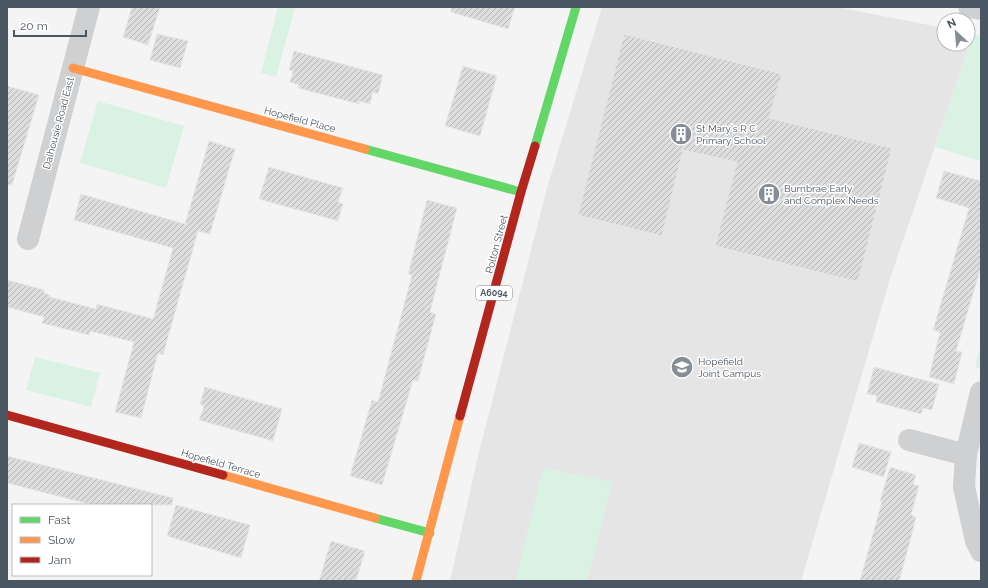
<svg xmlns="http://www.w3.org/2000/svg" width="988" height="588" font-family="Raleway,sans-serif">
<style>
.education{fill:#e6e5e6}
.green{fill:#d9f2e3}
.building{fill:url(#building-hatch);stroke:#e5e6e7}
.lines{fill:none;stroke-linecap:round;stroke-linejoin:round}
.street{stroke:#ced0d2;stroke-width:22}
.fast{stroke:#63d668;stroke-width:9}
.slow{stroke:#ff974d;stroke-width:9}
.jam{stroke:#b3261e;stroke-width:9}
.labels{text-anchor:middle;stroke-width:3;stroke-linejoin:round;paint-order:stroke}
.shield{fill:#fff;stroke:#808990;stroke-width:1}
.shield-label{font-size:9px;font-weight:bold;fill:#4a5661}
.street-label{font-size:10px;fill:#4a5661;stroke:#fff}
.poi-label{font-size:10px;fill:#4a5661;stroke:#fff;text-anchor:start}
</style>
<defs>
<pattern id="building-hatch" width="6" height="6" patternUnits="userSpaceOnUse"><rect width="6" height="6" fill="#ddddde"/><path d="M-1 1l2-2M0 6l6-6M5 7l2-2" fill="none" stroke="#b5b6b7"/></pattern>
</defs>
<rect width="100%" height="100%" fill="#f4f4f4"/>
<path class="education" d="M 602,7 L 837,7 L 944,28 L 944,44 L 968,44 L 968,33 L 973,34 L 890,279 L 801,581 L 450,581 L 478,456 L 547,188 Z"/>
<g class="green">
<path d="M 278,7 L 295,7 L 276,77 L 261,73 Z"/>
<path d="M 973,34 L 981,36 L 981,161 L 935,147 Z"/>
<path d="M 98,101 L 184,126 L 166,188 L 80,163 Z"/>
<path d="M 981,344 L 981,369 L 975,368 Z"/>
<path d="M 35,357 L 100,373 L 91,407 L 26,390 Z"/>
<path d="M 543,468 L 612,482 L 587,581 L 515,581 Z"/>
</g>
<g class="building">
<path d="M 132,7 L 160,7 L 148,45 L 123,37 Z"/>
<path d="M 451,7 L 515,7 L 508,29 L 451,12 Z"/>
<path d="M 157,34 L 188,41 L 180,68 L 150,60 Z"/>
<path d="M 624,34 L 782,74 L 769,118 L 892,148 L 858,282 L 715,246 L 737,162 L 683,150 L 662,236 L 578,215 Z"/>
<path d="M 294,51 L 383,75 L 378,94 L 373,92 L 370,104 L 359,101 L 359,104 L 298,88 L 299,85 L 290,82 L 293,71 L 289,70 Z"/>
<path d="M 463,66 L 497,76 L 480,136 L 445,126 Z"/>
<path d="M 7,86 L 39,95 L 12,185 L 7,185 Z"/>
<path d="M 209,141 L 235,149 L 210,234 L 198,231 L 163,355 L 158,353 L 141,418 L 115,412 L 134,342 L 90,331 L 89,335 L 42,323 L 44,317 L 7,307 L 7,280 L 44,290 L 44,293 L 50,295 L 50,297 L 96,309 L 97,304 L 153,319 L 173,248 L 74,220 L 81,194 L 185,224 Z"/>
<path d="M 269,167 L 343,188 L 338,202 L 343,204 L 338,221 L 259,199 Z"/>
<path d="M 944,171 L 981,181 L 981,267 L 956,351 L 962,352 L 954,384 L 929,377 L 940,332 L 933,330 L 969,208 L 936,198 Z"/>
<path d="M 427,200 L 457,208 L 430,312 L 436,314 L 427,347 L 418,381 L 413,380 L 382,485 L 350,476 L 372,400 L 378,402 L 412,275 L 408,274 Z"/>
<path d="M 874,367 L 939,384 L 932,410 L 923,408 L 921,414 L 876,402 L 877,396 L 867,394 Z"/>
<path d="M 205,387 L 282,409 L 273,441 L 199,420 L 204,406 L 200,404 Z"/>
<path d="M 859,443 L 891,452 L 884,477 L 852,467 Z"/>
<path d="M 7,456 L 173,498 L 172,505 L 93,505 L 7,483 Z"/>
<path d="M 890,467 L 916,475 L 913,484 L 919,486 L 911,515 L 916,517 L 913,530 L 899,581 L 860,581 L 882,501 L 880,501 Z"/>
<path d="M 176,505 L 250,525 L 241,558 L 167,536 Z"/>
<path d="M 331,541 L 365,551 L 356,581 L 319,581 Z"/>
</g>
<g class="lines">
<g class="street">
<path d="M 969,7 L 981,9"/>
<path d="M 28,239 L 89,7"/>
<path d="M 981,392 L 966,455 L 964,487 L 976,541 L 981,551"/>
<path d="M 909,440 L 966,455"/>
</g>
<g class="fast">
<path d="M 535,146 L 576,7"/>
<path d="M 365,149 L 521,192"/>
<path d="M 375,518 L 430,533"/>
</g>
<g class="slow">
<path d="M 73,68 L 365,149"/>
<path d="M 223,475 L 375,518"/>
<path d="M 416,581 L 460,416"/>
</g>
<g class="jam">
<path d="M 7,415 L 223,475"/>
<path d="M 460,416 L 521,192 L 535,146"/>
</g>
</g>
<defs>
<g id="building-disc" transform="scale(1.15)"><circle r="9.5" fill="#868d94" stroke="#fff"/><path d="M-4-6H4V6H1V3H-1V6H-4ZM-2.5-4.3h1.7v1.8h-1.7ZM.8-4.3h1.7v1.8H.8ZM-2.5-1h1.7V.8h-1.7ZM.8-1h1.7V.8H.8Z" fill="#fff"/></g>
<g id="school-disc" transform="scale(1.15)"><circle r="9.5" fill="#868d94" stroke="#fff"/><path d="M0-5L7-2L0 1L-7-2ZM-4 1L0 2.5L4 1V4Q0 6-4 4Z" fill="#fff"/></g>
</defs>
<g fill-rule="evenodd">
<use href="#building-disc" x="681" y="134"/>
<use href="#building-disc" x="769" y="194"/>
<use href="#school-disc" x="682" y="367"/>
</g>
<g class="labels">
<rect class="shield" x="476" y="286" width="36" height="14" rx="3"/>
<g class="shield-label">
<text x="494" y="296">A6094</text>
</g>
<g class="street-label">
<text transform="translate(300 119) rotate(15)" y="4">Hopefield Place</text>
<text transform="translate(58 123) rotate(-75)" y="4">Dalhousie Road East</text>
<text transform="translate(496 244) rotate(-75)" y="4">Polton Street</text>
<text transform="translate(221 463) rotate(16)" y="4">Hopefield Terrace</text>
</g>
<g class="poi-label">
<text x="696" y="132">St Mary's R C<tspan x="696" dy="12">Primary School</tspan></text>
<text x="784" y="192">Burnbrae Early<tspan x="784" dy="12">and Complex Needs</tspan></text>
<text x="698" y="365">Hopefield<tspan x="698" dy="12">Joint Campus</tspan></text>
</g>
</g>
<rect width="988" height="588" fill="none" stroke="#4a5661" stroke-width="16"/>
<rect x="12" y="504" width="140" height="72" fill="#ffffff" stroke="#b7bbc0"/>
<rect x="20" y="517" width="20" height="6" fill="#63d668" stroke="#b7bbc0"/>
<text x="48" y="524" font-size="12" fill="#4a5661">Fast</text>
<rect x="20" y="537" width="20" height="6" fill="#ff974d" stroke="#b7bbc0"/>
<text x="48" y="544" font-size="12" fill="#4a5661">Slow</text>
<rect x="20" y="557" width="20" height="6" fill="#b3261e" stroke="#b7bbc0"/>
<text x="48" y="564" font-size="12" fill="#4a5661">Jam</text>
<g transform="translate(956 32) rotate(334)"><circle r="19" fill="#ffffff" stroke="#b7bbc0"/>
<path d="M0-3L7 15L0 10L-7 15Z" fill="#868d94"/>
<text y="-6" font-size="11" font-weight="bold" text-anchor="middle" fill="#4a5661">N</text>
</g>
<path d="M14 30v6h72v-6" fill="none" stroke="#4a5661" stroke-width="2"/>
<text x="20" y="30" font-size="12" fill="#4a5661" stroke="#ffffff" stroke-width="3" paint-order="stroke">20 m</text>
</svg>
